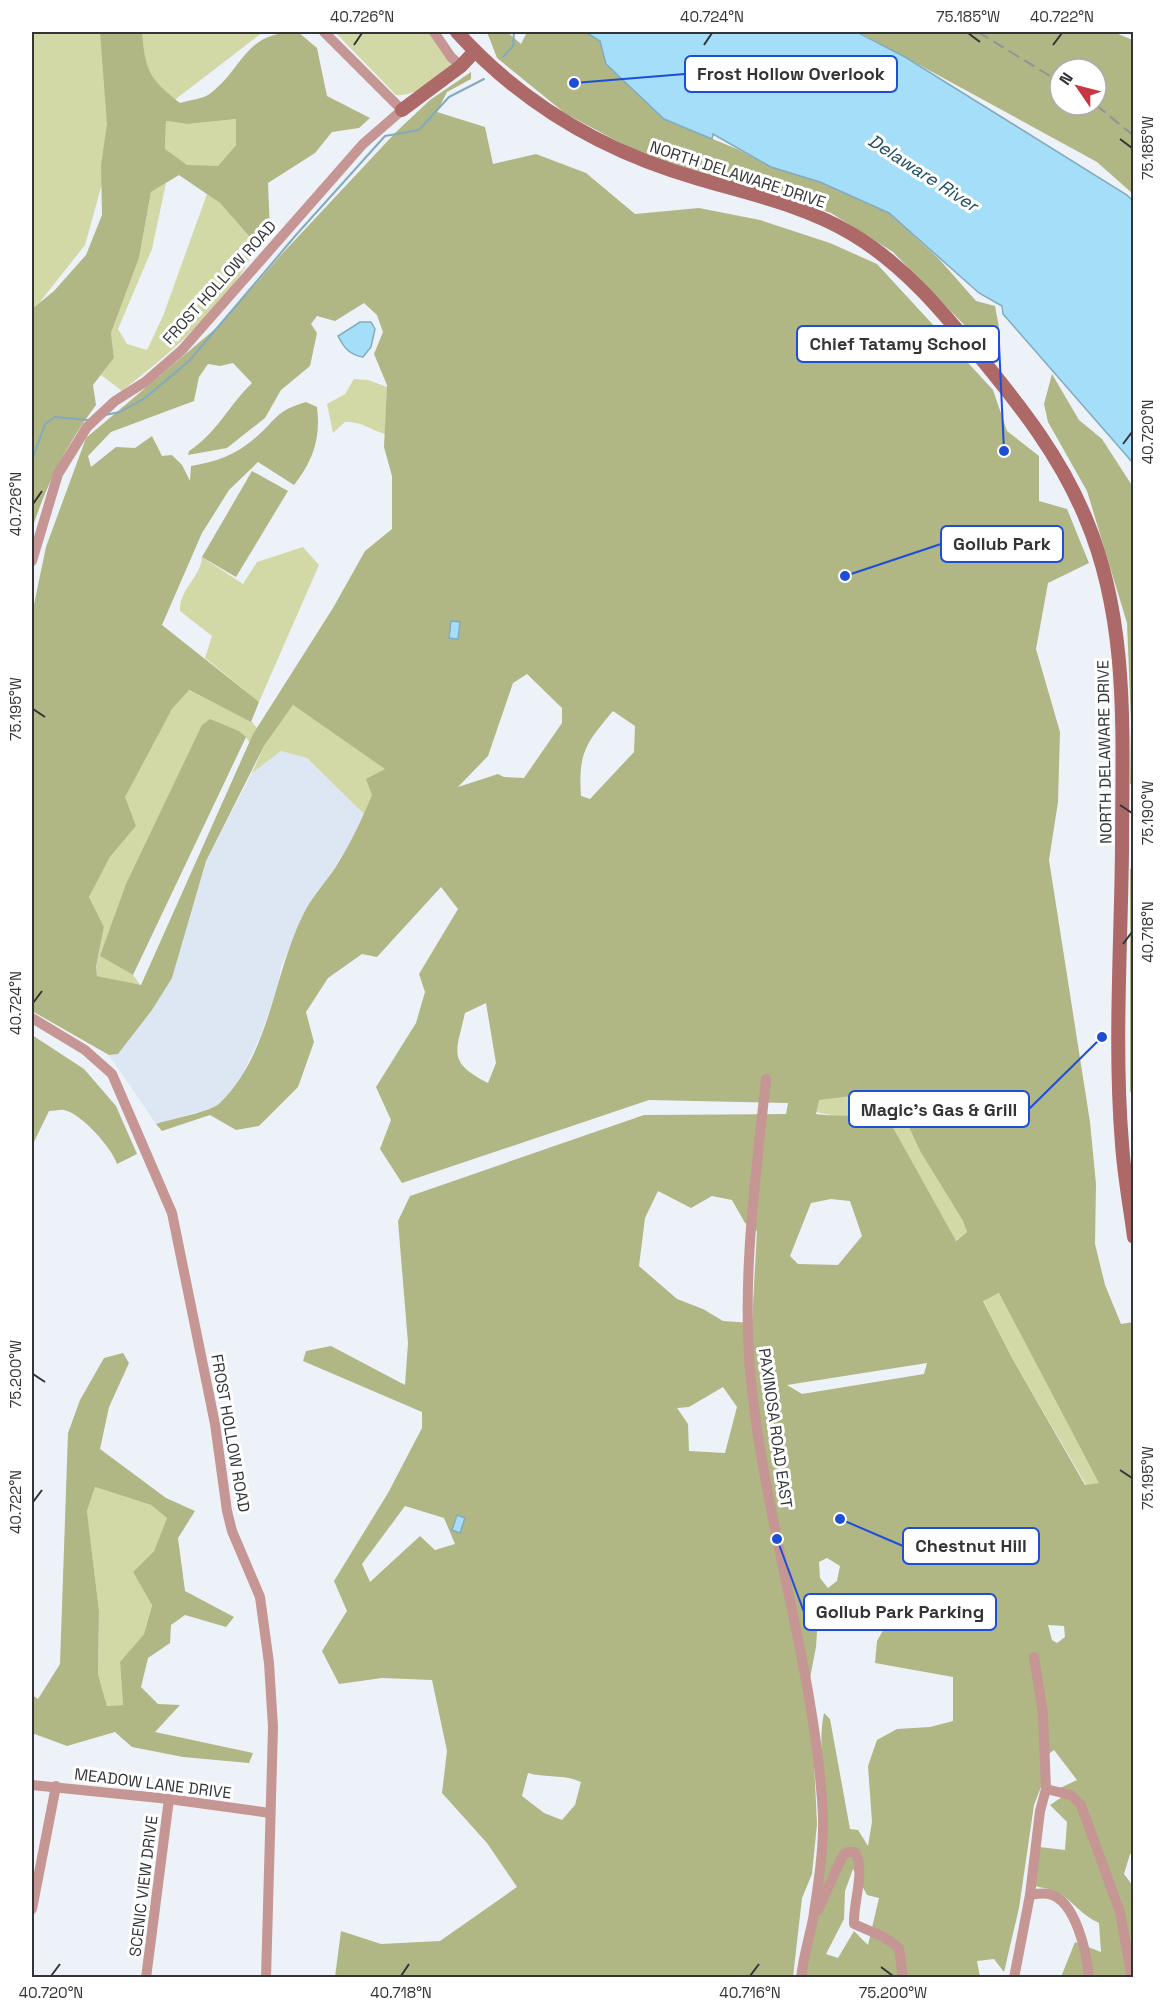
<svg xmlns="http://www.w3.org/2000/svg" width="1165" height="2009" font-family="'Space Grotesk',sans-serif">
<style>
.built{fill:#dde6f3}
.green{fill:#d2d9a7}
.forest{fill:#b0b684;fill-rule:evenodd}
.water{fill:#a5def8;stroke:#82abbe;stroke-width:1.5}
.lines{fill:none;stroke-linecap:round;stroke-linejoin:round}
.stream{stroke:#82abbe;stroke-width:2}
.street{stroke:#c69694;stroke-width:10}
.secondary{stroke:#ac6968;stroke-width:14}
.rail{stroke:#909498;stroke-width:2;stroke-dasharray:12 6;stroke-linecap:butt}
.ticks{fill:none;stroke:#323436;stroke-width:2}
.labels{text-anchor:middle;stroke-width:6;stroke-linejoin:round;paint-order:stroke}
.street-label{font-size:16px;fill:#323436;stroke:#fff}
.water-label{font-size:18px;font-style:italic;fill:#1e4c5f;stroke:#fff}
.leader{fill:none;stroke:#1d4ed8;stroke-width:2}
.callout-dot{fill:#1d4ed8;stroke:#fff;stroke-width:2}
.callout{fill:#fff;stroke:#1d4ed8;stroke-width:2}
.callout-label{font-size:18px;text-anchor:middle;font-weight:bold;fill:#323436}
.neatline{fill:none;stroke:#323436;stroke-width:2}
.ticks-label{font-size:15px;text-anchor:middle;fill:#323436}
</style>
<rect width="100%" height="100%" fill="#edf2f9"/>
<path class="built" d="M 281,751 L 307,758 L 364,814 L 355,836 L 305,912 L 281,967 L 278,986 L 261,1034 L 239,1082 L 218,1106 L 156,1124 L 109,1055 L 118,1054 L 152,1010 L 172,978 L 206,861 L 252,773 Z"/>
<g class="green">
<path d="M 32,32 L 263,32 L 112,148 L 85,245 L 32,312 Z"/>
<path d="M 335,32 L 429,32 L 451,63 C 447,79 411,97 396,95 Z"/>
<path d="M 236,119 L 236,145 L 218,166 L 187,166 L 165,150 L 166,121 L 188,124 Z"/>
<path d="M 166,183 L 152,249 L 118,329 L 127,344 L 147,350 L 163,316 L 207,194 L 220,203 L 255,243 C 243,294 163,359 122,391 L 101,375 L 114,358 L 111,333 L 139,258 L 151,192 Z"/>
<path d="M 354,379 L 368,380 L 387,387 L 385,434 C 368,429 364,422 345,422 L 333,433 L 327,404 L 345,394 Z"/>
<path d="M 303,547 L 319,565 L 259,702 L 205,658 L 212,636 L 180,611 C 179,589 201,577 202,557 L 243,584 L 257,562 Z"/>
<path d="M 188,690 L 252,722 L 257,728 L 250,743 L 246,737 L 100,956 L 133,975 L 141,986 L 97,976 L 96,968 L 104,927 L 89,897 L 110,857 L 136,826 L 124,797 L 172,709 Z"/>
<path d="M 293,705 L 386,769 L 364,814 L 307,758 L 281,751 L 252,773 L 264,746 Z"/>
<path d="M 875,1093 L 908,1125 L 920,1151 L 963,1221 L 967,1232 L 955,1241 L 895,1131 L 878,1116 C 842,1118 820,1116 788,1102 Z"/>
<path d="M 1000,1293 L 1100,1483 L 1086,1485 L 1012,1358 L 983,1300 Z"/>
<path d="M 95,1487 L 151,1505 L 167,1518 L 154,1551 L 133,1572 L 152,1604 L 144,1634 L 120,1662 L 123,1705 L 107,1706 L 98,1674 L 99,1611 L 87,1511 Z"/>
</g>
<g class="forest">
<path d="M 100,32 L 142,32 C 145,70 149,79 180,103 C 189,100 204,99 211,93 C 245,66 244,32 298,32 L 317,48 L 327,96 L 370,118 L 359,128 L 332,132 L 315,153 L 268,183 L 270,233 L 255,243 L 220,203 L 179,175 L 151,192 L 139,258 L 111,333 L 114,358 L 93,385 L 96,405 C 67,444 47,483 32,529 L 32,309 L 54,291 L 86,255 L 102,215 L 101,165 L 107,124 ZM 236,119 L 236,145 L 218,166 L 187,165 L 165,149 L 166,121 L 188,124 Z"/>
<path d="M 487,32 L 507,32 L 521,44 L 527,32 L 585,32 L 600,41 L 606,64 L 664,119 L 737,149 L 771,167 L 820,182 L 889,213 L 939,259 L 976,301 L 995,306 L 999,327 L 990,337 L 977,338 L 893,252 L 831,213 L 772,192 L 689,173 L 634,150 L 566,114 L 497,58 Z"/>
<path d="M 859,32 L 1113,32 L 1133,40 L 1133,194 L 1097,162 ZM 1060,69 L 1096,69 L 1096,105 L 1060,105 Z"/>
<path d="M 471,72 L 471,79 L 447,92 L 437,112 L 485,127 L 493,164 L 536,154 L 586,173 L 635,214 L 699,208 L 760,220 L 830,243 L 877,264 L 993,390 L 1007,431 L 1039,456 L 1039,501 L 1067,509 L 1089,563 L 1048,583 L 1036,649 L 1060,732 L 1058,802 L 1049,860 L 1090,1122 L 1096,1184 L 1095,1244 L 1105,1285 L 1121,1324 L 1133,1322 L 1134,1855 L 1130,1854 L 1124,1874 L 1133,1886 L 1133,1977 L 1061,1977 L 1075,1942 L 1101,1952 L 1099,1923 C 1081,1915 1075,1903 1059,1893 C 1053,1889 1043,1888 1035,1886 L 1039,1847 L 1065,1850 L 1067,1822 L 1050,1805 L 1062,1797 L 1060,1788 L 1077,1780 L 1054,1750 L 1042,1759 L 1041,1787 L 1034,1805 L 1019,1908 L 1004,1972 L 994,1959 L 977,1961 L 980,1977 L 805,1977 C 816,1914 818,1850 822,1786 C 823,1762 819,1736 824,1713 L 830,1719 L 850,1829 L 858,1830 L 868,1846 L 872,1822 L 868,1766 L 877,1740 L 897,1729 L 930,1727 L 953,1721 L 953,1677 L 875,1663 L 877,1641 L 889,1620 L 872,1594 L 852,1607 L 819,1603 L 816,1647 L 810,1678 L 817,1824 L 812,1874 L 802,1898 L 793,1977 L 335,1977 L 341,1931 L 381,1944 L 440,1941 L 517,1887 L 487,1843 L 442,1793 L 447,1751 L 432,1680 L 382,1678 L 339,1684 L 322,1651 L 347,1611 L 334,1581 L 388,1493 L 422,1428 L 422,1412 L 303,1361 L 306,1351 L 331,1346 L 405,1385 L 408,1343 L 398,1221 L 410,1196 L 644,1115 L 786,1114 L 788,1103 L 649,1100 L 402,1183 L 380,1149 L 391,1120 L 376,1087 L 416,1023 L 425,992 L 419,974 L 458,909 L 441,887 L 377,957 L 362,954 L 328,978 L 306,1012 L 314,1042 L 298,1087 L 259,1126 L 236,1130 L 210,1115 L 162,1131 L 156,1124 C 170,1119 211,1112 220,1103 C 271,1053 273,974 304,913 C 312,897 325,883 335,868 C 350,845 361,821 372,795 L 366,779 L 385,769 L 293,705 L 264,746 L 206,861 L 172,978 L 152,1010 L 118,1054 L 109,1055 L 32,1011 L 32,614 L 46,547 L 86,438 L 221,324 L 279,257 L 397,131 L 430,100 ZM 364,303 L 377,315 L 383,332 L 374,354 L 387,385 L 384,447 L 392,476 L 392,529 L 365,551 L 333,608 L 253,734 L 141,985 L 97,976 L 96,967 L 104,927 L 89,897 L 110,857 L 136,826 L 125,797 L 172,709 L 189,690 L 251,722 L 259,702 L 162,625 L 202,533 L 229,490 L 258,462 L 294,485 C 313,461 321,438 317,407 L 306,402 C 274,411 277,420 254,439 C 235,455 216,462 191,466 L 190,481 L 182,465 L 172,455 L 162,456 L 152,436 L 135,448 L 116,447 L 91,467 L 88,456 L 111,432 L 194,401 L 199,377 L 208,364 L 220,366 L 233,363 L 252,383 C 229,405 216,434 189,451 L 188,455 L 227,448 L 265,418 L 281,390 L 310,366 L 317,333 L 311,324 L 317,316 L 335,321 ZM 527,674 L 562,708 L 562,723 L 524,778 L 504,777 L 498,774 L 458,787 L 488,756 L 513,683 ZM 613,711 L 635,726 L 634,752 L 590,799 L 581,796 C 578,753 586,743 613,711 ZM 486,1003 L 496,1063 L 488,1083 C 447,1062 456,1053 465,1013 ZM 875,1093 L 908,1125 L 920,1151 L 963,1221 L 967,1232 L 956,1241 L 895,1131 C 893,1128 890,1123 886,1120 C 879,1114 831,1117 816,1114 L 819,1100 ZM 658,1191 L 691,1208 L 712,1196 L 732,1200 L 745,1223 L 757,1231 L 752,1323 L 723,1321 L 703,1309 L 677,1299 L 639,1266 L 645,1218 ZM 831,1199 L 850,1201 L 862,1236 L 838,1265 L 798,1264 L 790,1256 L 811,1203 ZM 999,1293 L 1099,1483 L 1085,1485 L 1012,1358 L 983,1301 ZM 927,1363 L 924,1374 L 802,1394 L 787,1385 ZM 723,1387 L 737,1407 L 725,1453 L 689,1451 L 688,1424 L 677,1408 L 689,1407 ZM 405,1506 L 444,1518 L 455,1544 L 435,1550 L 420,1536 L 370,1582 L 362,1564 ZM 827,1558 L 840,1566 L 837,1581 L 828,1588 L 820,1578 L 819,1562 ZM 1048,1625 L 1064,1626 L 1065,1637 L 1057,1643 L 1052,1640 ZM 528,1773 C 546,1778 563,1774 581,1782 L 575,1805 L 562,1820 L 544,1813 L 522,1796 ZM 853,1869 L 867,1895 L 879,1898 L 868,1945 L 854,1931 L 838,1958 L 826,1954 L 844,1919 L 845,1891 Z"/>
<path d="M 1052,374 L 1079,420 L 1102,439 L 1133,487 L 1133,784 L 1130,784 L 1131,722 L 1127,623 L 1087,491 L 1048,422 L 1044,404 Z"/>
<path d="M 252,471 L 288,491 L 236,577 L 202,557 Z"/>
<path d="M 210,719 L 239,731 L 246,737 L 133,975 L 100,956 L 126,884 L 202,725 Z"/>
<path d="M 1133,868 L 1134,1090 L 1130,1092 L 1130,869 Z"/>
<path d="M 32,1035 L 84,1069 L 116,1106 L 137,1154 L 117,1164 C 112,1148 81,1113 64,1110 C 60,1109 54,1111 49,1111 L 32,1146 Z"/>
<path d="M 123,1353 L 129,1363 L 109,1407 L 100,1449 L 166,1498 L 195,1511 L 178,1538 L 185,1591 L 234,1617 L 226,1627 L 185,1615 L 171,1625 L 170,1643 L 148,1658 L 141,1687 L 158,1704 L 180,1705 L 155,1732 L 253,1753 L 249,1763 L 183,1757 L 132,1747 L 115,1732 L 67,1746 L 32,1733 L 32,1695 L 38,1699 L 60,1664 L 68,1433 L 80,1400 L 104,1358 ZM 95,1487 L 151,1505 L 167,1518 L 154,1551 L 133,1572 L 152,1605 L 144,1634 L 120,1662 L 123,1705 L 107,1706 L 98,1674 L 99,1611 L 87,1511 Z"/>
</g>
<g class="water">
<path d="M 585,32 L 857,32 L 905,57 L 1127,195 L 1134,202 L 1133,463 L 1003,314 L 1002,306 L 979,293 L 889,213 L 820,182 L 771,167 L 713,134 L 712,139 L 664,119 L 606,64 L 600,41 Z"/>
<path d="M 360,322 L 371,322 L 375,329 L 371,347 L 363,357 C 350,355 344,348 338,336 Z"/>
<path d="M 451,621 L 460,622 L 458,639 L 449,638 Z"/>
<path d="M 457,1515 L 465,1518 L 460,1533 L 452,1530 Z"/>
</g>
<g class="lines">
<g class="stream">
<path d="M 503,57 L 513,46 L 514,32"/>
<path d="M 105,415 L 120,412 L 145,398 L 189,361 L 296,235 L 385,136 L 419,130 L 449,97 L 484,79"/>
<path d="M 32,460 L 45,424 L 55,417 L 88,420"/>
</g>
<g class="street">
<path d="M 434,32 L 451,57 L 461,66"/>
<path d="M 32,561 L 58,474 L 87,427 L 115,401 L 145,382 L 182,350 L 363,144 L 402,110 L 324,32"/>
<path d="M 32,1018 L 85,1050 L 112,1074 L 172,1213 L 215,1424 L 227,1511 L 232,1531 L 260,1597 L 269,1663 L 273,1727 L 266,1978"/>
<path d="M 766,1079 C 756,1175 742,1274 750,1370 C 763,1520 815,1665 823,1815 C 824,1849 818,1886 813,1919 C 809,1939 803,1958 801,1978"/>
<path d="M 32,1785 L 169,1799 L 270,1813"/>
<path d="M 1046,1789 L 1071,1795 L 1081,1805 L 1120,1912 L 1132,1978"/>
<path d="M 1030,1895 C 1036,1894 1044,1893 1049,1894 C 1076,1900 1087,1954 1089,1978"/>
<path d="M 32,1909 L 56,1786"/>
<path d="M 818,1910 L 843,1855 L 848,1852 L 855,1852 C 866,1871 853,1901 854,1924 L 884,1937 L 899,1948 L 903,1978"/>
<path d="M 146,1978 L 169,1799"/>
<path d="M 1014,1978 L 1030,1895 L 1040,1811 L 1046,1789 L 1043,1714 L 1034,1657"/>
</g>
<g class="secondary">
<path d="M 457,32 C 523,105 604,152 699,179 C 750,194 806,206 852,234 C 904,265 942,311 980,357 C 1022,408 1061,458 1086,519 C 1130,623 1122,738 1122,849 C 1121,947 1114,1047 1122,1144 C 1124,1175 1130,1206 1134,1237"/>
<path d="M 402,110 L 461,66 L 475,51"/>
</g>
<g class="rail">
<path d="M 978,32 L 1060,82"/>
<path d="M 1096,105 L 1134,136"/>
</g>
</g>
<path class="ticks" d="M 968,33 L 980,42M 354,45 L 362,33M 704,45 L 712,33M 1053,45 L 1062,33M 1120,139 L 1132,148M 1123,444 L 1132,432M 33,504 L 42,491M 33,709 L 45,717M 1120,805 L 1132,813M 1123,944 L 1132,932M 33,1003 L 42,991M 33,1374 L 45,1382M 1120,1470 L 1132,1478M 33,1502 L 42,1490M 881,1967 L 893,1976M 51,1976 L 60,1964M 401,1976 L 409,1964M 750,1976 L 759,1964"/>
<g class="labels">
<g class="street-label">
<text transform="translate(738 174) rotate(18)" y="6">NORTH DELAWARE DRIVE</text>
<text transform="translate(219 282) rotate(-48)" y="6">FROST HOLLOW ROAD</text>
<text transform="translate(1104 752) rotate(-91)" y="6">NORTH DELAWARE DRIVE</text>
<text transform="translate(776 1428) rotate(82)" y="6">PAXINOSA ROAD EAST</text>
<text transform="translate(231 1433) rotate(80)" y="6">FROST HOLLOW ROAD</text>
<text transform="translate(153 1783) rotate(7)" y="6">MEADOW LANE DRIVE</text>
<text transform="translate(143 1886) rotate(-83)" y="6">SCENIC VIEW DRIVE</text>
</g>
<g class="water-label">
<text transform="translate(923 173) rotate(33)" y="6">Delaware River</text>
</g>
</g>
<path class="leader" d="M574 83L685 74M1004 451L999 344M845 576L941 544M1102 1037L1029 1109M840 1519L903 1546M777 1539L804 1612"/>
<g class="callout-dot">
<circle cx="574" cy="83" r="6"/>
<circle cx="1004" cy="451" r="6"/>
<circle cx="845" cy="576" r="6"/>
<circle cx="1102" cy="1037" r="6"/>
<circle cx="840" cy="1519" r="6"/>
<circle cx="777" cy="1539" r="6"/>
</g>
<g class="callout">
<rect x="685" y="56" width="212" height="36" rx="6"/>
<rect x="797" y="326" width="202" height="36" rx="6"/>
<rect x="941" y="526" width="122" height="36" rx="6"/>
<rect x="849" y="1091" width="180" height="36" rx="6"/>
<rect x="903" y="1528" width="136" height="36" rx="6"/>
<rect x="804" y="1594" width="192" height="36" rx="6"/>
</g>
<g class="callout-label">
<text x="791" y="80">Frost Hollow Overlook</text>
<text x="898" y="350">Chief Tatamy School</text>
<text x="1002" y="550">Gollub Park</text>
<text x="939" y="1116">Magic's Gas &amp; Grill</text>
<text x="971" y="1552">Chestnut Hill</text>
<text x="900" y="1618">Gollub Park Parking</text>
</g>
<rect width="1165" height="2009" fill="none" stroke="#ffffff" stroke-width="66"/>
<g transform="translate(1078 87) rotate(305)"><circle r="28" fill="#ffffff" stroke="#adaeaf" stroke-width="1.5"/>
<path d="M0-4.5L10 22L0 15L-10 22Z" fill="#c73743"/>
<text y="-9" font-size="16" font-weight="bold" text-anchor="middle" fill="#323436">N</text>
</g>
<rect x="33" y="33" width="1099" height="1943" class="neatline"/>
<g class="ticks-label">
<text x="362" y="22">40.726°N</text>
<text x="712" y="22">40.724°N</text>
<text x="968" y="22">75.185°W</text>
<text x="1062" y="22">40.722°N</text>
<text transform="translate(1148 148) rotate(-90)" y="5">75.185°W</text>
<text transform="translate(1148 432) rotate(-90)" y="5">40.720°N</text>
<text transform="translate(16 504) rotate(-90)" y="5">40.726°N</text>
<text transform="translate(16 709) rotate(-90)" y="5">75.195°W</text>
<text transform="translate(1148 813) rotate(-90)" y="5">75.190°W</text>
<text transform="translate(1148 932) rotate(-90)" y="5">40.718°N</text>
<text transform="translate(16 1003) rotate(-90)" y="5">40.724°N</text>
<text transform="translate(16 1374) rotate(-90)" y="5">75.200°W</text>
<text transform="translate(1148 1478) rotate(-90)" y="5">75.195°W</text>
<text transform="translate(16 1502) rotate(-90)" y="5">40.722°N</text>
<text x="51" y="1998">40.720°N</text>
<text x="401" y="1998">40.718°N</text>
<text x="750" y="1998">40.716°N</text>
<text x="893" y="1998">75.200°W</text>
</g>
</svg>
